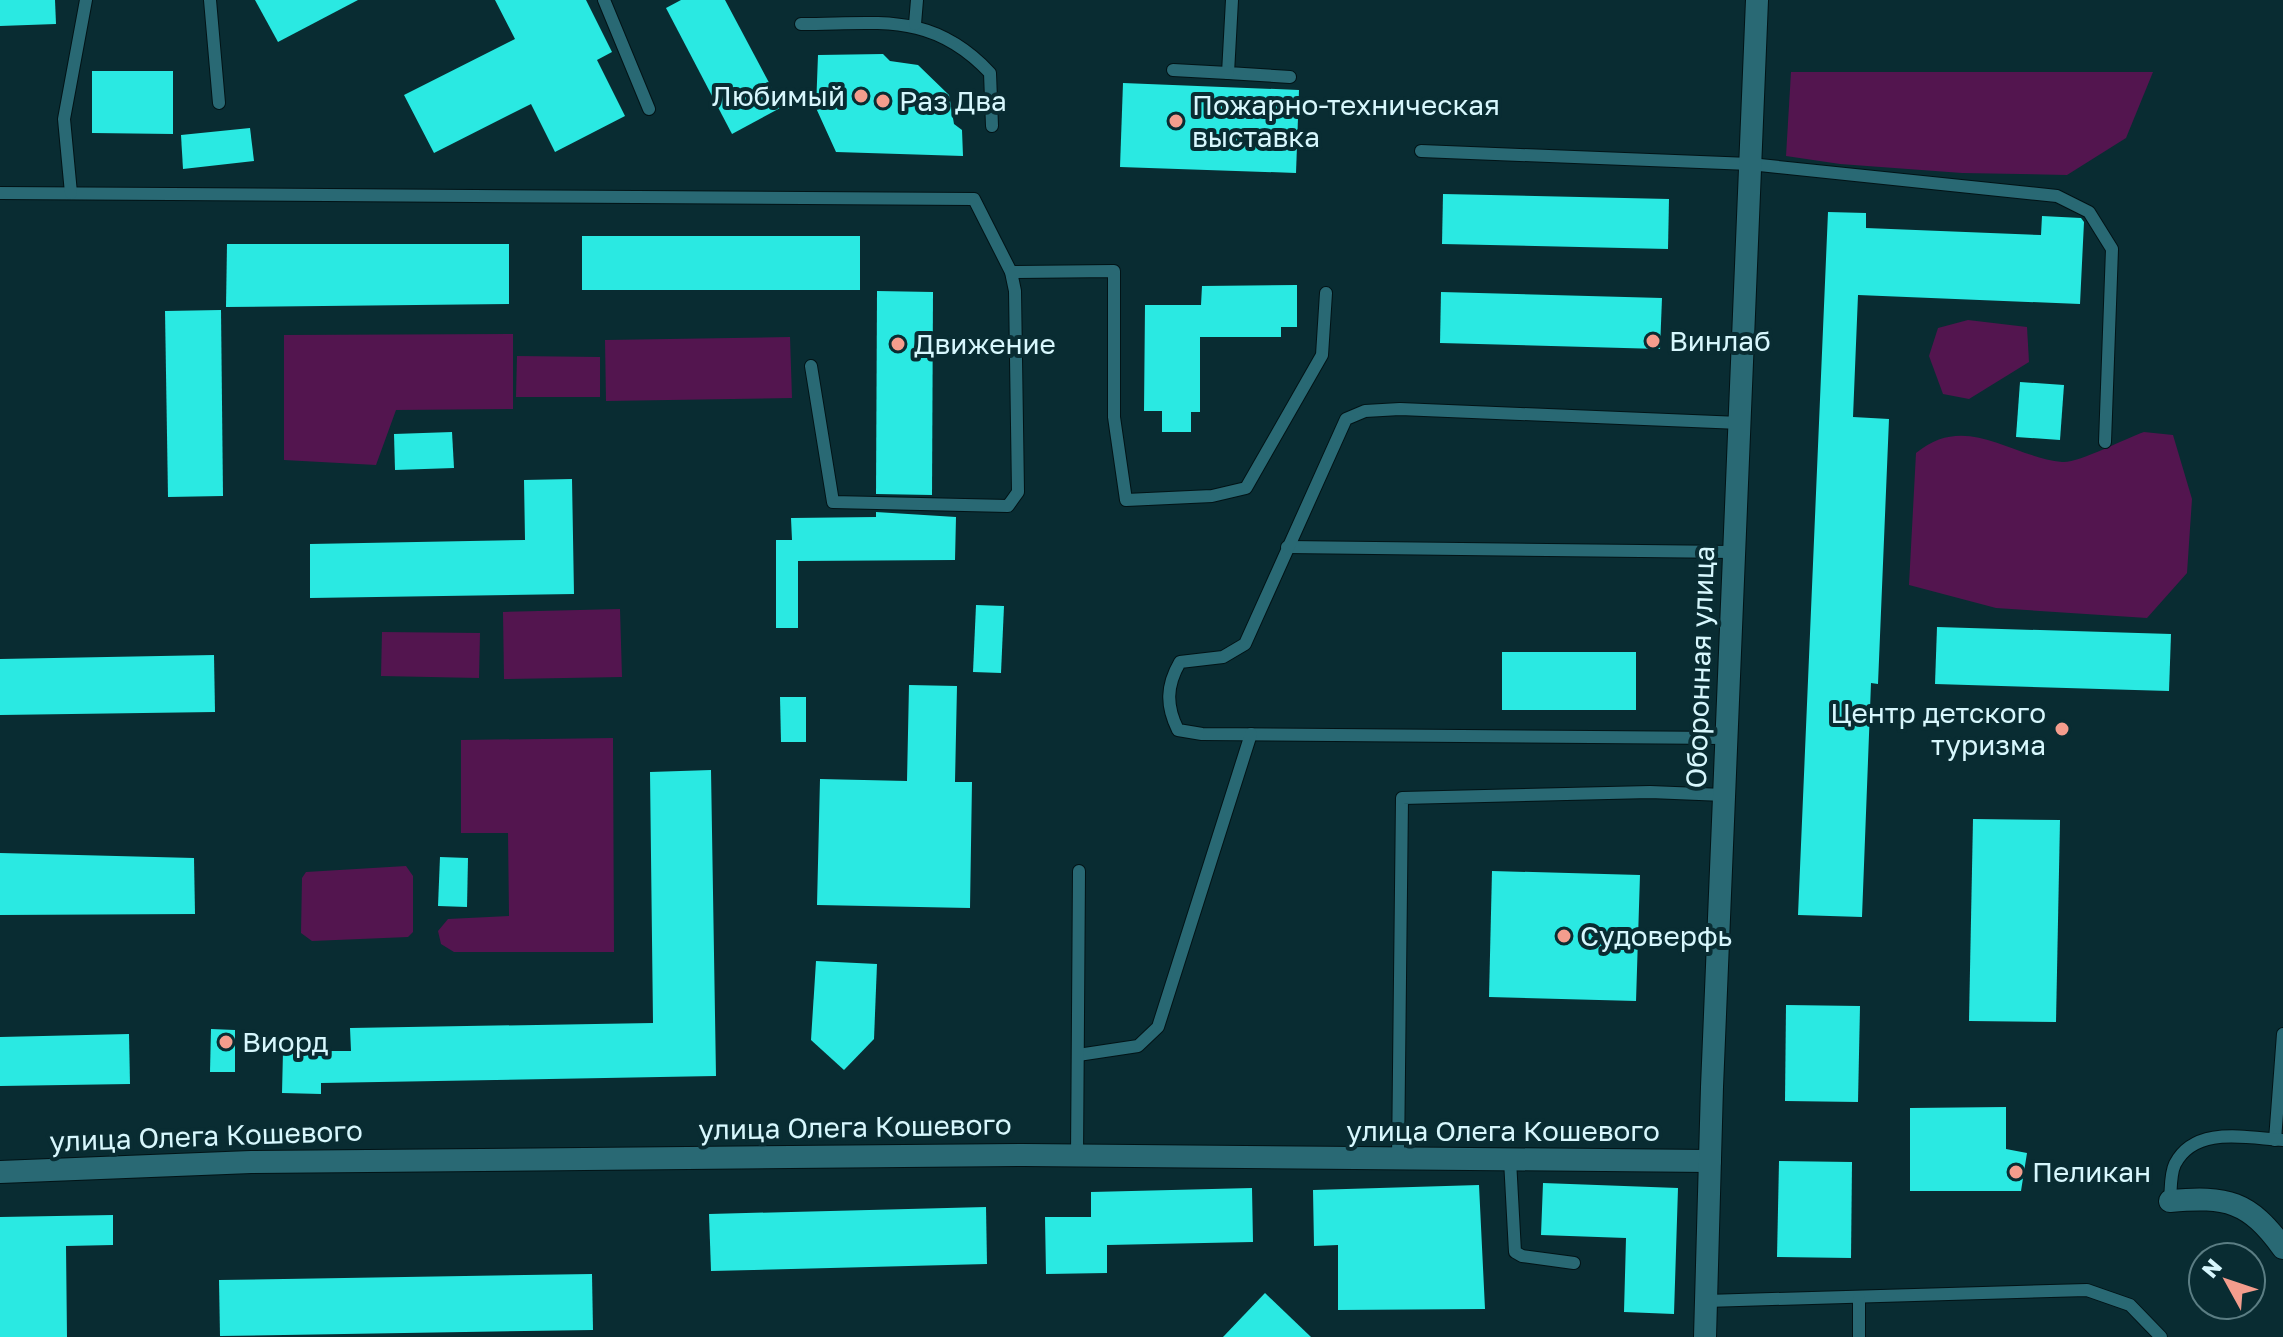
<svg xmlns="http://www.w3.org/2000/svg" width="2283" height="1337" font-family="'Golos Text',sans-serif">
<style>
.green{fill:#53154f}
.building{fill:#2ae9e2}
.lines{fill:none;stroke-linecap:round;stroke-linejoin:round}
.service-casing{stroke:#021316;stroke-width:14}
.minor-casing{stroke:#021316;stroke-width:24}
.tertiary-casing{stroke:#021316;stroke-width:24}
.service{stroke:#296974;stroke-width:12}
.minor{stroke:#296974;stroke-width:22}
.tertiary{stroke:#296974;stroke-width:22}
.poi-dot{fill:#f49d8d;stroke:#092c32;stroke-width:3}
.labels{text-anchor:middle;stroke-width:8;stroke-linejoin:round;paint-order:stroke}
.poi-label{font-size:28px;fill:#d7f7fd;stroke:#092c32;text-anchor:start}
.street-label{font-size:28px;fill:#d7f7fd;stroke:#092c32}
</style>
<rect width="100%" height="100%" fill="#092c32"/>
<g class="green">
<path d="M 1791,72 L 2153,72 L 2126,138 L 2067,175 L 1962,173 L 1840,164 L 1786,156 Z"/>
<path d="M 1968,320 L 2027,327 L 2029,362 L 1969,399 L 1943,394 L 1929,356 L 1938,328 Z"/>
<path d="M 513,334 L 513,409 L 396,410 L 376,465 L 284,460 L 284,335 Z"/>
<path d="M 790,337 L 792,398 L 606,401 L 605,340 Z"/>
<path d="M 517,356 L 600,357 L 600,397 L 516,397 Z"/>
<path d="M 2144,432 L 2173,435 L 2192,499 L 2187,573 L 2147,618 L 1996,608 L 1909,585 L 1916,453 C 1966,412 2008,456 2062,462 C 2077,464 2126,438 2144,432 Z"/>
<path d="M 620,609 L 622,677 L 504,679 L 503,612 Z"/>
<path d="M 382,632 L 480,633 L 479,678 L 381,676 Z"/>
<path d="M 613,738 L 614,952 L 454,952 L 441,944 L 438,931 L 448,919 L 509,916 L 508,833 L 461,833 L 461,740 Z"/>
<path d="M 406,866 L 413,876 L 413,932 L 408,937 L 312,941 L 301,933 L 302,878 L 306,872 Z"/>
</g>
<g class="building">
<path d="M 0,0 L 55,0 L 56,24 L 0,26 Z"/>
<path d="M 255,0 L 358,0 L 278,42 Z"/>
<path d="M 495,0 L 586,0 L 612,52 L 597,60 L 625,116 L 555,152 L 531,104 L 434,153 L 404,95 L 515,39 Z"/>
<path d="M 681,0 L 725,0 L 782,107 L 732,134 L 666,8 Z"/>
<path d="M 883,54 L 890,61 L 918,65 L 949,95 L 954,124 L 962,130 L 963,156 L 836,152 L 816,108 L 818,55 Z"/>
<path d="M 92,71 L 173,71 L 173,134 L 92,133 Z"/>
<path d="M 1123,83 L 1299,90 L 1296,173 L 1120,167 Z"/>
<path d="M 250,128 L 254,161 L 183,169 L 181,135 Z"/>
<path d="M 1443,194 L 1669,199 L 1668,249 L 1442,244 Z"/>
<path d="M 1828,212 L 1866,213 L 1866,228 L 2041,235 L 2042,216 L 2081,218 L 2084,222 L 2080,304 L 1858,295 L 1853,417 L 1889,419 L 1878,684 L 1871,683 L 1862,917 L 1798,915 Z"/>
<rect x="582" y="236" width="278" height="54"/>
<path d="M 227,244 L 509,244 L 509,304 L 226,307 Z"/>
<path d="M 1297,285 L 1297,327 L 1281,327 L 1281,337 L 1200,337 L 1200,412 L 1191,412 L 1191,432 L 1162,432 L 1162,411 L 1144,411 L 1145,305 L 1201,305 L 1202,286 Z"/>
<path d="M 877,291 L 933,292 L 932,495 L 876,494 Z"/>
<path d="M 1441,292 L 1662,298 L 1660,349 L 1440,343 Z"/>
<path d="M 221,310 L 223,496 L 168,497 L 165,311 Z"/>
<path d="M 2020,382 L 2064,385 L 2060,440 L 2016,437 Z"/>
<path d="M 452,432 L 454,468 L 395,470 L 394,434 Z"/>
<path d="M 572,479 L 574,594 L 310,598 L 310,544 L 525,540 L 524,480 Z"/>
<path d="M 876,512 L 956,517 L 955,560 L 798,561 L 798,628 L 776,628 L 776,540 L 792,540 L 791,518 L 876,517 Z"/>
<path d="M 976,605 L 1004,606 L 1001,673 L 973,672 Z"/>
<path d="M 1937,627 L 2171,634 L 2169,691 L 1935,684 Z"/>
<rect x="1502" y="652" width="134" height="58"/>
<path d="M 214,655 L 215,712 L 0,715 L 0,659 Z"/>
<path d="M 909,685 L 957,686 L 955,782 L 972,782 L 970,908 L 817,905 L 820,779 L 907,781 Z"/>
<path d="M 780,697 L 806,697 L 806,742 L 781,742 Z"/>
<path d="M 711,770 L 716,1076 L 321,1083 L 321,1094 L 282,1093 L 283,1051 L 351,1051 L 350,1028 L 653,1023 L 650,772 Z"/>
<path d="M 1973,819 L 2060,820 L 2056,1022 L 1969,1021 Z"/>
<path d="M 0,853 L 194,858 L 195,914 L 0,915 Z"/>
<path d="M 440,857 L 468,858 L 467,907 L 438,906 Z"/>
<path d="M 1492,871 L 1640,875 L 1636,1001 L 1489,997 Z"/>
<path d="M 816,961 L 877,964 L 874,1039 L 844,1070 L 811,1040 Z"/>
<path d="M 1786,1005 L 1860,1006 L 1858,1102 L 1785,1101 Z"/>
<path d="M 211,1029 L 235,1030 L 235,1072 L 210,1072 Z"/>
<path d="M 129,1034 L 130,1084 L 0,1086 L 0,1037 Z"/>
<path d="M 2006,1107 L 2006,1149 L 2027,1153 L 2021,1191 L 1910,1191 L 1910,1108 Z"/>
<path d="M 1779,1161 L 1852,1162 L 1851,1258 L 1777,1257 Z"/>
<path d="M 1543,1183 L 1678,1188 L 1674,1314 L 1624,1312 L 1626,1238 L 1541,1235 Z"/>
<path d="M 1479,1185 L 1485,1309 L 1338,1310 L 1338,1245 L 1314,1246 L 1313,1190 Z"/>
<path d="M 1252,1188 L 1253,1242 L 1107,1245 L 1107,1273 L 1046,1274 L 1045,1217 L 1091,1217 L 1091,1192 Z"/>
<path d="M 986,1207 L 987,1264 L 711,1271 L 709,1214 Z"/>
<path d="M 113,1215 L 113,1245 L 66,1246 L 67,1337 L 0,1337 L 0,1217 Z"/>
<path d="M 592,1274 L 593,1330 L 220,1336 L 219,1280 Z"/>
<path d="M 1265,1293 L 1311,1337 L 1223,1337 Z"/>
</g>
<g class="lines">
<g class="service-casing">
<g id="service">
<path d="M 210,0 L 219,103"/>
<path d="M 604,0 L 649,109"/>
<path d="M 1232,0 L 1228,73 L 1290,77"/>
<path d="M 801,24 C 879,24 932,11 990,73 L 992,126"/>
<path d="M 915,24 L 917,0"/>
<path d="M 1173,70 L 1228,73"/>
<path d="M 1421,151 L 1750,164 L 2057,196 L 2089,212 L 2112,249 L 2105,442"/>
<path d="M 0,193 L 974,199 L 1011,272 L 1015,291 L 1018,492 L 1008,506 L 833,502 L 811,366"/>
<path d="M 71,193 L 64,119 L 86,0"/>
<path d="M 1011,272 L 1114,271 L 1114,417 L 1126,500 L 1212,496 L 1246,488 L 1322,355 L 1326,293"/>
<path d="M 1287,547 L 1734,552"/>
<path d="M 1727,738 L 1202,734 L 1178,730 C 1166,706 1166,686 1180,662 L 1223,657 L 1245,644 L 1346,419 L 1365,411 L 1400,409 L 1740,423"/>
<path d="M 1078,1055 L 1138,1046 L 1158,1027 L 1251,734"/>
<path d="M 2275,1140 L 2283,1034"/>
<path d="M 1077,1158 L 1079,871"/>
<path d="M 1398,1160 L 1402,798 L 1650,792 L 1724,795"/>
<path d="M 1510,1160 L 1515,1252 L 1522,1256 L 1574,1263"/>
<path d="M 2170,1201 C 2171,1190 2170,1174 2175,1164 C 2195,1125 2247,1138 2283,1140"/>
<path d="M 1706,1301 L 2087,1290 L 2130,1305 L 2161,1337"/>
<path d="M 1859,1337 L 1859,1298"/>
</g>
</g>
<g class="minor-casing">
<g id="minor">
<path d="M 0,1172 L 251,1162 L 1024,1155 L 1710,1161"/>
<path d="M 2170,1201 C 2227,1196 2249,1201 2283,1248"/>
</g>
</g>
<g class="tertiary-casing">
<path id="tertiary" d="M 1705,1337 L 1712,1087 L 1757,0"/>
</g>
<use href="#service" class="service"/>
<use href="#minor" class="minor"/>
<use href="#tertiary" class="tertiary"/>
</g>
<g class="poi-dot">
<circle cx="861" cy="96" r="8"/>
<circle cx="883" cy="101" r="8"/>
<circle cx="1176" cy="121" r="8"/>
<circle cx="1653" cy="341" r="8"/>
<circle cx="898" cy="344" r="8"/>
<circle cx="2062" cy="729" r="8"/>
<circle cx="1564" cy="936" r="8"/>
<circle cx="226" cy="1042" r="8"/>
<circle cx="2016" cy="1172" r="8"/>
</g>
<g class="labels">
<g class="poi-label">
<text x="845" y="106" text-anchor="end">Любимый</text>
<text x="899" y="111">Раз Два</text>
<text x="1192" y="115">Пожарно-техническая<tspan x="1192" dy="32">выставка</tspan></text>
<text x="1669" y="351">Винлаб</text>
<text x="914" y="354">Движение</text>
<text x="2046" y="723" text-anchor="end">Центр детского<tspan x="2046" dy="32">туризма</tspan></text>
<text x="1580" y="946">Судоверфь</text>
<text x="242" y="1052">Виорд</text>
<text x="2032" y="1182">Пеликан</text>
</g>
<g class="street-label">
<text transform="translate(1700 667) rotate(-88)" y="10">Оборонная улица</text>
<text transform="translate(855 1127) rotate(-1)" y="10">улица Олега Кошевого</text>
<text x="1503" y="1141">улица Олега Кошевого</text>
<text transform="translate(206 1136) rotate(-2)" y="10">улица Олега Кошевого</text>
</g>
</g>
<g transform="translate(2227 1281) rotate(310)"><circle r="38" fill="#092c32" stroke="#5b7d83" stroke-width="2"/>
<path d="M0-6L14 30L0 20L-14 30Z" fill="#f49d8d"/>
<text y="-12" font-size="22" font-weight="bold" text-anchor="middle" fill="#d7f7fd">N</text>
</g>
</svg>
